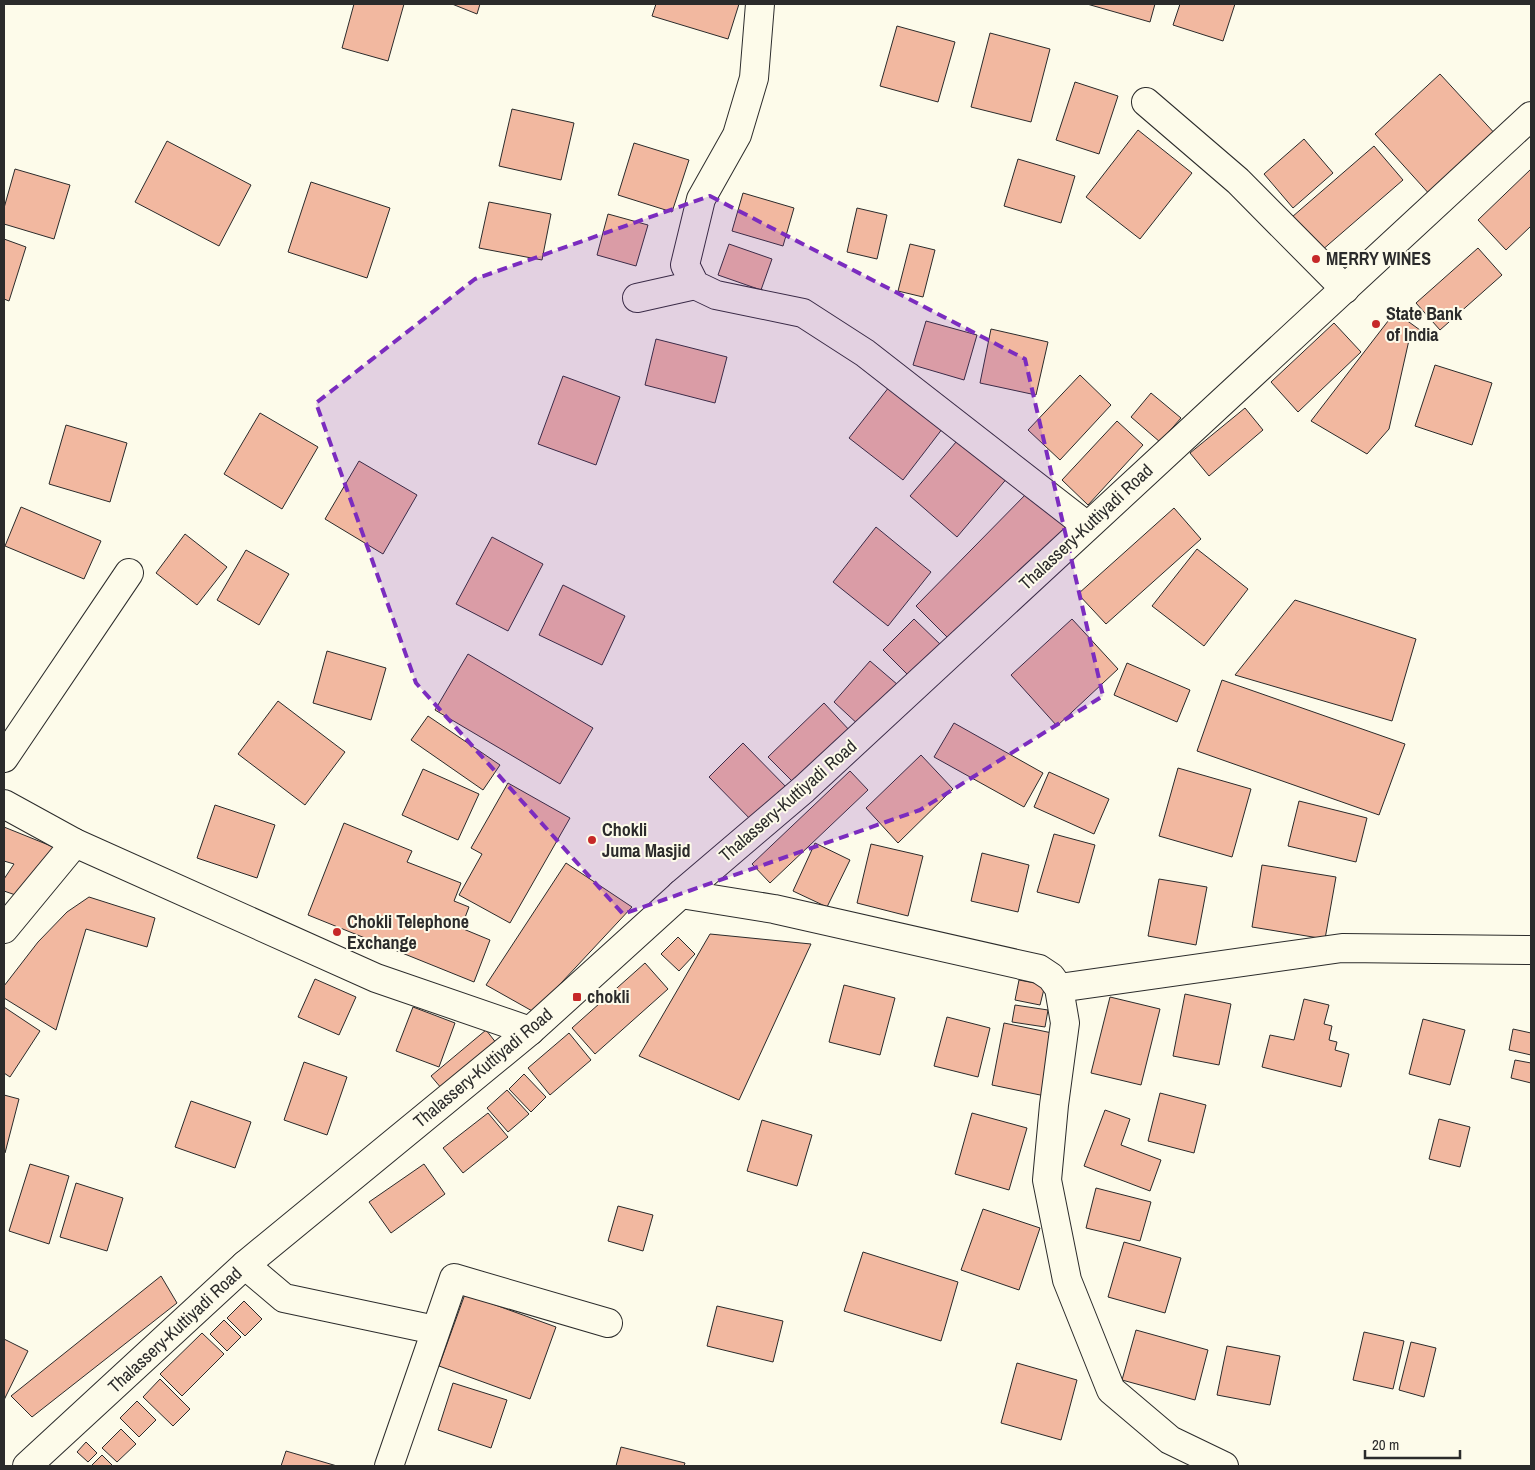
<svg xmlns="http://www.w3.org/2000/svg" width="1535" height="1470" font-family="'Archivo Narrow',sans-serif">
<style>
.building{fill:#f2b8a0;stroke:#2b2b2b}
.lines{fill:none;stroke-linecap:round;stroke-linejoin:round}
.minor-casing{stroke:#2b2b2b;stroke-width:30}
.secondary-casing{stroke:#2b2b2b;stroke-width:30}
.primary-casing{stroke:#2b2b2b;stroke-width:30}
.minor{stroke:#fdfbea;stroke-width:28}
.secondary{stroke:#fdfbea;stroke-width:28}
.primary{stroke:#fdfbea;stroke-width:28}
.marked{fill:#7b2cbf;fill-opacity:0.2;stroke:#7b2cbf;stroke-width:4;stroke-dasharray:10 6;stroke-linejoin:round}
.poi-dot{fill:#c62828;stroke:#fdfbea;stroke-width:2}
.labels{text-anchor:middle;stroke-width:4;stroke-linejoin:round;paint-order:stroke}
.poi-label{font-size:18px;font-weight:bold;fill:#2b2b2b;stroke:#fdfbea;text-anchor:start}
.street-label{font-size:18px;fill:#2b2b2b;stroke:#fdfbea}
</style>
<rect width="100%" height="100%" fill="#fdfbea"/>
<g class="building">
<path d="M 354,4 L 404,4 L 388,61 L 342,48 Z"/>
<path d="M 452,4 L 480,4 L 477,14 Z"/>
<path d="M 656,4 L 739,4 L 728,39 L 652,16 Z"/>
<path d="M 1087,4 L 1155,4 L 1150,22 Z"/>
<path d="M 1180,4 L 1235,4 L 1223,41 L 1173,25 Z"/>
<path d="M 897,26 L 955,42 L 938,102 L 880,86 Z"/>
<path d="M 990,33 L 1050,49 L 1031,122 L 971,107 Z"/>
<path d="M 1440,74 L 1498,137 L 1432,197 L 1375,134 Z"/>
<path d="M 1075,82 L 1118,96 L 1099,154 L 1056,140 Z"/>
<path d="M 512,109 L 574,123 L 561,180 L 499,166 Z"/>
<path d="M 1138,130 L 1192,173 L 1140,239 L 1086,197 Z"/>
<path d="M 1304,139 L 1333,173 L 1293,208 L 1264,174 Z"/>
<path d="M 167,141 L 251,185 L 219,246 L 135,202 Z"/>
<path d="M 634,143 L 689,160 L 672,212 L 618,195 Z"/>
<path d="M 1374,146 L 1403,180 L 1321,251 L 1292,217 Z"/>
<path d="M 1018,159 L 1075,176 L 1061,223 L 1004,206 Z"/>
<path d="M 15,169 L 70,185 L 54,239 L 4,224 L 4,208 Z"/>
<path d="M 1531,169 L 1531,226 L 1506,250 L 1478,220 Z"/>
<path d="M 311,182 L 390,208 L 367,278 L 288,252 Z"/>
<path d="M 743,193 L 794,208 L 783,246 L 732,231 Z"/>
<path d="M 489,202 L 551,214 L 542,260 L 479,248 Z"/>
<path d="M 857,208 L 887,215 L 877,259 L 847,252 Z"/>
<path d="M 608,214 L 648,225 L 636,266 L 597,255 Z"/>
<path d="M 4,239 L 26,247 L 9,301 L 4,299 Z"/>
<path d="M 729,244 L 772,259 L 761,290 L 718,275 Z"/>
<path d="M 910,244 L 935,250 L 923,297 L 898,291 Z"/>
<path d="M 1478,248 L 1502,275 L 1440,330 L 1416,303 Z"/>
<path d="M 1395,312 L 1420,330 L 1409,340 L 1389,429 L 1367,454 L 1311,421 Z"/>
<path d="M 926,321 L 977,335 L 964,380 L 913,365 Z"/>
<path d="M 1334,323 L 1361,352 L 1298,412 L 1271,382 Z"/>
<path d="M 991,329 L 1048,342 L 1036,395 L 980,383 Z"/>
<path d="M 656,339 L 727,357 L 715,403 L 645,385 Z"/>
<path d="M 1435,365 L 1492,383 L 1472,445 L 1415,426 Z"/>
<path d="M 1080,375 L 1111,405 L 1060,460 L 1028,430 Z"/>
<path d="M 563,376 L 620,397 L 596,465 L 538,444 Z"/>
<path d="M 893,382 L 946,424 L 903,480 L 849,438 Z"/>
<path d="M 1151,393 L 1181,418 L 1160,442 L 1131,417 Z"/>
<path d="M 1245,408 L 1263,430 L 1209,476 L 1190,453 Z"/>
<path d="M 260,413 L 318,447 L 282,509 L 224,474 Z"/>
<path d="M 1117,421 L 1143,445 L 1088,505 L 1062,480 Z"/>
<path d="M 66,425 L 127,443 L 110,502 L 49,484 Z"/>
<path d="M 962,435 L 1009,476 L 957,537 L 910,496 Z"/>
<path d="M 359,461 L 417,495 L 383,554 L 325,519 Z"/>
<path d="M 1031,489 L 1069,526 L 954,644 L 916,606 Z"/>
<path d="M 21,507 L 101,541 L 84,579 L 5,546 Z"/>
<path d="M 1174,508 L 1201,539 L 1106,624 L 1078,594 Z"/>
<path d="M 876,527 L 931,572 L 888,626 L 833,582 Z"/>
<path d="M 185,534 L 227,567 L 197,605 L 156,573 Z"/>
<path d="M 492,537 L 543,564 L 508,631 L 456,604 Z"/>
<path d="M 1197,549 L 1248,589 L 1204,646 L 1152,606 Z"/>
<path d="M 246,550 L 289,574 L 259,625 L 217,600 Z"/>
<path d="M 563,585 L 625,616 L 602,665 L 539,635 Z"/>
<path d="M 1295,600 L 1416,639 L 1392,721 L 1235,675 Z"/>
<path d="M 914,619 L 942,646 L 911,678 L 883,650 Z"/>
<path d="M 1072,619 L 1118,669 L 1057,726 L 1011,675 Z"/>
<path d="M 327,651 L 386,668 L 371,720 L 313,703 Z"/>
<path d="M 468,654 L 593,728 L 560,784 L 435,710 Z"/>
<path d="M 870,661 L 898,685 L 861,727 L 834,702 Z"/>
<path d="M 1127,663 L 1190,690 L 1177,722 L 1114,695 Z"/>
<path d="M 1222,680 L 1405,744 L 1379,815 L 1197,751 Z"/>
<path d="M 278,701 L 345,752 L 305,805 L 238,754 Z"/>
<path d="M 824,703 L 851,732 L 796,785 L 768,757 Z"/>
<path d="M 428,716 L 500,765 L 483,790 L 411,740 Z"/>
<path d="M 954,723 L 1043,773 L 1024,807 L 934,757 Z"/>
<path d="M 743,743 L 791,792 L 757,826 L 709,777 Z"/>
<path d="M 921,755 L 953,789 L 898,843 L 866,808 Z"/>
<path d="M 1178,768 L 1251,789 L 1232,857 L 1159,836 Z"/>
<path d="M 423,769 L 479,794 L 458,840 L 402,815 Z"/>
<path d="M 850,771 L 868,790 L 770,883 L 752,864 Z"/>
<path d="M 1049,772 L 1109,799 L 1094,834 L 1034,807 Z"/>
<path d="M 508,783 L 570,818 L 510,923 L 459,895 L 482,854 L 471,848 Z"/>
<path d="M 1299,801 L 1367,818 L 1356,862 L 1288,846 Z"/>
<path d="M 215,805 L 275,825 L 257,878 L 197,858 Z"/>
<path d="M 344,823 L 412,851 L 407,862 L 461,883 L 454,901 L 469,907 L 461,928 L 490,940 L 474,982 L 308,915 Z"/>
<path d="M 4,827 L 61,850 L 27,899 L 4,891 L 4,879 L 14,864 L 4,861 Z"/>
<path d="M 1054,834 L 1095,845 L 1079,903 L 1037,892 Z"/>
<path d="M 815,843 L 850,860 L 827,907 L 793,891 Z"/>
<path d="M 871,844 L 923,856 L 908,916 L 857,903 Z"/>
<path d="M 982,853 L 1029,865 L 1018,912 L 971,901 Z"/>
<path d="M 566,863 L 632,907 L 534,1012 L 486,985 Z"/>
<path d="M 1262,865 L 1336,877 L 1325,939 L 1252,927 Z"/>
<path d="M 1159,879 L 1207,887 L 1196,945 L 1148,936 Z"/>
<path d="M 89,897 L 155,918 L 147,947 L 86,929 L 56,1030 L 4,998 L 4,986 L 38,942 L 67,912 Z"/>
<path d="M 710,934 L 811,944 L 739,1100 L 639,1056 Z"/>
<path d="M 678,937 L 695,954 L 679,971 L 661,954 Z"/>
<path d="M 645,963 L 668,989 L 595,1054 L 572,1028 Z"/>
<path d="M 315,979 L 356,997 L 339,1035 L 298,1017 Z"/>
<path d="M 1019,980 L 1045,985 L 1040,1005 L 1015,1000 Z"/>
<path d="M 844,985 L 895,998 L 880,1055 L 829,1042 Z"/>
<path d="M 1185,994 L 1231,1004 L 1219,1065 L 1173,1056 Z"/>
<path d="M 1110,997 L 1160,1009 L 1141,1085 L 1091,1073 Z"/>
<path d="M 1304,999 L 1329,1005 L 1324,1024 L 1332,1026 L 1329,1040 L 1337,1042 L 1335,1050 L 1349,1054 L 1341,1087 L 1262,1067 L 1270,1035 L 1294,1040 Z"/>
<path d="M 1015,1005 L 1048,1010 L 1045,1027 L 1012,1022 Z"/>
<path d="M 4,1007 L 40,1031 L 10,1077 L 4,1073 Z"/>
<path d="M 413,1007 L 455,1023 L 439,1067 L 396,1051 Z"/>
<path d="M 947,1017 L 990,1028 L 978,1077 L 934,1066 Z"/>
<path d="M 1423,1019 L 1465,1030 L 1450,1085 L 1409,1074 Z"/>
<path d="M 1004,1023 L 1057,1034 L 1045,1096 L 992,1085 Z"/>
<path d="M 1513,1029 L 1531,1033 L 1531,1055 L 1509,1050 Z"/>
<path d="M 486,1030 L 501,1049 L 447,1095 L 431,1076 Z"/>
<path d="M 569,1033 L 591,1060 L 550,1095 L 528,1068 Z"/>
<path d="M 1515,1060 L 1531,1063 L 1531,1083 L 1511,1078 Z"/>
<path d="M 304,1062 L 347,1077 L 327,1135 L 284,1120 Z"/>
<path d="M 524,1074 L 546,1097 L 531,1112 L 509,1089 Z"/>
<path d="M 507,1090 L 529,1114 L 508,1132 L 487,1108 Z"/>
<path d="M 1160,1093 L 1206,1105 L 1194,1153 L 1148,1141 Z"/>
<path d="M 4,1095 L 19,1099 L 5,1153 L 4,1153 Z"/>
<path d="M 191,1101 L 251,1122 L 235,1168 L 175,1147 Z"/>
<path d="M 1105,1110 L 1130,1119 L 1121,1145 L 1161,1160 L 1150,1191 L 1084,1166 Z"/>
<path d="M 488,1113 L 508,1137 L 463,1173 L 443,1148 Z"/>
<path d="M 972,1113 L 1027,1128 L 1009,1190 L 955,1174 Z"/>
<path d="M 1439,1119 L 1470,1127 L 1460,1167 L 1429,1159 Z"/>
<path d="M 762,1120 L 812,1135 L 797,1186 L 747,1171 Z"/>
<path d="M 30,1164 L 69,1176 L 49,1244 L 9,1231 Z"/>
<path d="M 424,1164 L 445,1194 L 391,1233 L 369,1202 Z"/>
<path d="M 76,1183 L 123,1198 L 107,1251 L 60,1237 Z"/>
<path d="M 1096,1188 L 1151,1202 L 1140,1241 L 1086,1228 Z"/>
<path d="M 618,1206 L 653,1215 L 643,1251 L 608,1241 Z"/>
<path d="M 983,1209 L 1040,1228 L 1019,1290 L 961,1270 Z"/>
<path d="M 1124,1242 L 1181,1258 L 1165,1313 L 1108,1297 Z"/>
<path d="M 863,1252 L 958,1282 L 941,1341 L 844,1311 Z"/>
<path d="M 161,1276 L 177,1303 L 32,1417 L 11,1396 Z"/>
<path d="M 465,1294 L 556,1327 L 530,1399 L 439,1366 Z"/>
<path d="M 244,1301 L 262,1319 L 245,1336 L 227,1318 Z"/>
<path d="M 717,1306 L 783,1321 L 773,1362 L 707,1346 Z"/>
<path d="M 224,1320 L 241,1337 L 227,1351 L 210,1334 Z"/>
<path d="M 1136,1330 L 1208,1350 L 1195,1400 L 1122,1380 Z"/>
<path d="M 1364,1332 L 1404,1341 L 1393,1389 L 1353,1380 Z"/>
<path d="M 202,1333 L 224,1354 L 182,1396 L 160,1374 Z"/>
<path d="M 4,1339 L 28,1351 L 4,1400 Z"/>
<path d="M 1411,1342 L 1436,1348 L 1424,1397 L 1399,1390 Z"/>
<path d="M 1227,1346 L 1280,1356 L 1270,1405 L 1217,1395 Z"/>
<path d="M 1017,1363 L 1077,1380 L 1061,1440 L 1001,1423 Z"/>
<path d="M 160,1379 L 190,1409 L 173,1426 L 143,1397 Z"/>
<path d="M 453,1383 L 507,1400 L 491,1448 L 438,1430 Z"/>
<path d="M 137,1401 L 156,1420 L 139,1437 L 120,1418 Z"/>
<path d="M 121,1429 L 136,1444 L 117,1462 L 102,1448 Z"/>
<path d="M 86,1442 L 97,1453 L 88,1462 L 77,1452 Z"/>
<path d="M 621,1447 L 685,1463 L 684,1466 L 616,1466 Z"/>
<path d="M 286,1451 L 337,1466 L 281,1466 Z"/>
<path d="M 102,1455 L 113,1466 L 91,1466 Z"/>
</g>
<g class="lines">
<g class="minor-casing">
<g id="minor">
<path d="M 760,4 L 754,78 L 737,135 L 701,199 L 685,265 L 695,285 L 716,295 L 803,313 L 865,353 L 1087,526"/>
<path d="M 1146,102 L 1238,181 L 1345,289"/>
<path d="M 637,298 L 695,285"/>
<path d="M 4,758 L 129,573"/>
<path d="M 681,894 L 774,909 L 1039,969 L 1051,977 L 1059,988 L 1065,1023 L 1054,1105 L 1047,1180 L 1067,1280 L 1111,1390 L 1170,1440 L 1224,1466"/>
<path d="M 4,929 L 75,843"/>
<path d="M 1059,988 L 1342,948 L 1531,950"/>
<path d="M 245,1265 L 284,1298 L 435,1330"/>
<path d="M 389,1466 L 454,1278 L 608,1323"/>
</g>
</g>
<g class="secondary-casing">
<path id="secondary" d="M 4,804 L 75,843 L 376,978 L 530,1031"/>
</g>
<g class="primary-casing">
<path id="primary" d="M 27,1466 L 245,1265 L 530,1031 L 681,894 L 804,789 L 1531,116"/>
</g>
<use href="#minor" class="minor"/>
<use href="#secondary" class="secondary"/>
<use href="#primary" class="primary"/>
</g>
<path class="marked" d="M 710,196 L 1025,359 L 1103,696 L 920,810 L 623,914 L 416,683 L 316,403 L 475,279 Z"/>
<g class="poi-dot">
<circle cx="1316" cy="259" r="5"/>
<circle cx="1376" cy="324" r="5"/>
<circle cx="592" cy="840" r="5"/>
<circle cx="337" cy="932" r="5"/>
<rect x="572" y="992" width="10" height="10" rx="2.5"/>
</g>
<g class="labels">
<g class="poi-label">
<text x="1326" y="265">MERRY WINES</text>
<text x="1386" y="320">State Bank<tspan x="1386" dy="21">of India</tspan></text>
<text x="602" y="836">Chokli<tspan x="602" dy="21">Juma Masjid</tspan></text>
<text x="347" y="928">Chokli Telephone<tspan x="347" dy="21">Exchange</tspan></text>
<text x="587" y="1003">chokli</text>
</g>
<g class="street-label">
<text transform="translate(1086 527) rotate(-43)" y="6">Thalassery-Kuttiyadi Road</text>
<text transform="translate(788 801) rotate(-41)" y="6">Thalassery-Kuttiyadi Road</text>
<text transform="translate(483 1068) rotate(-40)" y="6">Thalassery-Kuttiyadi Road</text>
<text transform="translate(175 1330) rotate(-43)" y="6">Thalassery-Kuttiyadi Road</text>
</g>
</g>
<rect width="1535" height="1470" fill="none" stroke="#2b2b2b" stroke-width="10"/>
<path d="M1365 1450v8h95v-8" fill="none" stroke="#2b2b2b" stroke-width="2.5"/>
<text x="1372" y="1450" font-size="15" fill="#2b2b2b" stroke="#fdfbea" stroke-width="4" paint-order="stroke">20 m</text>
</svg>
